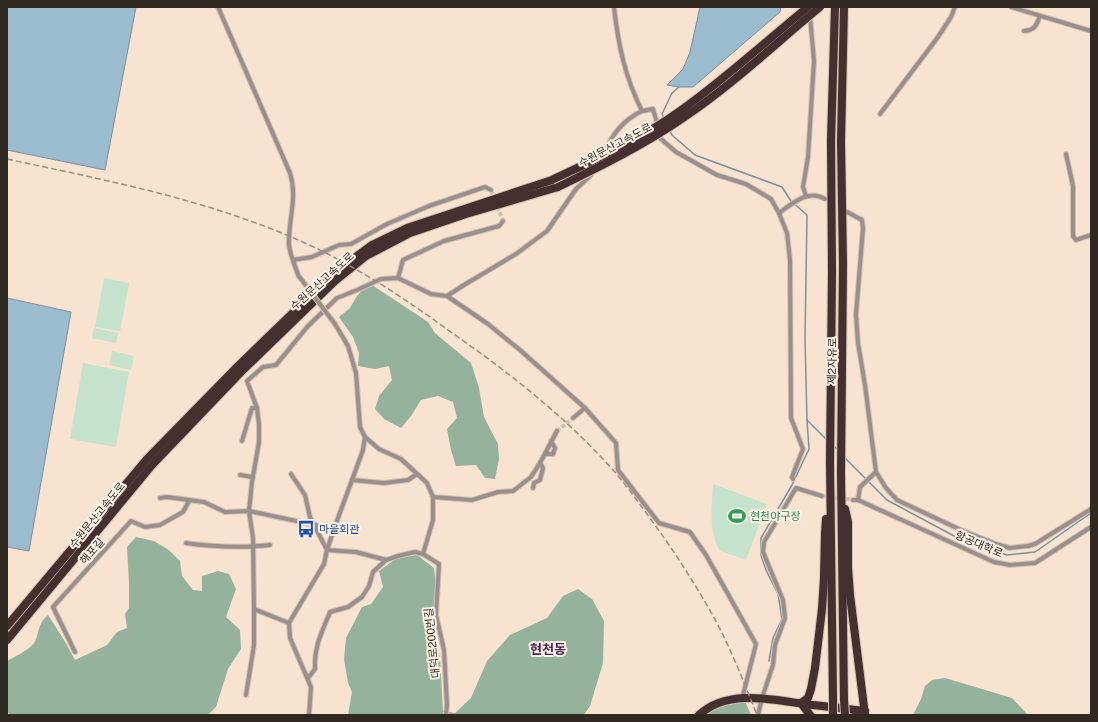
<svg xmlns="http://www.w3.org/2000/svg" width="1098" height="722" font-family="'Public Sans','Noto Sans KR',sans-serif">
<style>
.green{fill:#c4e2cc}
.forest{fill:#95b29c}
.water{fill:#9bbcce;stroke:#7b909a}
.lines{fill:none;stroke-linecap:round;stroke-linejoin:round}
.stream{stroke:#7b909a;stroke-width:1.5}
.street-tunnel{stroke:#cfbead;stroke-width:4;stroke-dasharray:4 2;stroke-linecap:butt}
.street-casing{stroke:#d3c2b1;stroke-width:6}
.highway-casing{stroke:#d3c2b1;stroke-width:10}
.street{stroke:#9b8f8e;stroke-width:4}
.highway{stroke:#462f2f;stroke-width:8}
.rail{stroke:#9b8d7f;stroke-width:1.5;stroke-dasharray:6 3;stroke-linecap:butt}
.street-bridge-casing{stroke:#d3c2b1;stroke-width:6;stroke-linecap:butt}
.highway-bridge-casing{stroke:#d3c2b1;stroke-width:10;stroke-linecap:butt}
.street-bridge{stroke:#9b8f8e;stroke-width:4}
.highway-bridge{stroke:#462f2f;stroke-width:8}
.labels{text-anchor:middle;stroke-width:4;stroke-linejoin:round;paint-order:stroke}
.street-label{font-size:11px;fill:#302922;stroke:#fef2e6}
.leisure-label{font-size:11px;fill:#27864d;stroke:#fef2e6;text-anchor:start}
.transit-label{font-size:11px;fill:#164399;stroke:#fef2e6;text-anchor:start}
.quarter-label{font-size:13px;font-weight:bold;fill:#4e2255;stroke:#fef2e6}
</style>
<rect width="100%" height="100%" fill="#f7e3d0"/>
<g class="green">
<path d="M 104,278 L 129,283 L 120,331 L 95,327 Z"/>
<path d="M 94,328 L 118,333 L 116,343 L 92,338 Z"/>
<path d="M 112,351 L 134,356 L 131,370 L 109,365 Z"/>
<path d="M 83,363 L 129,372 L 116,447 L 70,439 Z"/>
<path d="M 713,484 L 767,504 L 746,560 L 720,551 C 708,531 712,507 713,484 Z"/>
</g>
<g class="forest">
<path d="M 369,283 L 428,322 L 435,333 L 471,363 L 479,388 L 484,417 L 498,444 L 499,459 L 495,479 L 485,478 L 476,465 L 456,466 L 451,450 L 447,429 L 457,418 L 453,402 L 438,396 L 421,400 L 411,416 L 401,428 L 384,419 L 375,409 L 379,396 L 392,380 L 389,366 L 375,369 L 358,366 L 359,353 L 353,337 L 339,317 L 350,308 L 357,296 Z"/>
<path d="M 136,537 L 154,541 L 169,550 L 180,561 L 182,576 L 193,590 L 202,591 L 202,576 L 218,571 L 229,574 L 236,589 L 226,617 L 240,630 L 241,649 L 228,669 L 216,707 L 208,715 L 10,715 L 7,711 L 7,661 C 14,657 29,650 34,643 C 40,633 37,624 48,615 L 64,640 L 75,660 L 107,645 L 117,632 L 127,628 L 125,614 L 129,608 L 129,583 L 127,547 Z"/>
<path d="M 417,555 L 434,568 L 436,587 L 432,624 L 440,657 L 443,711 L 455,713 L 471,698 L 487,661 L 510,635 L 547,618 L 563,596 L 578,589 L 592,599 L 604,621 L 603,663 L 590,706 L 584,715 L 348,715 L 352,692 L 348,683 L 344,659 L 346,638 L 362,607 L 371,604 L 383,587 L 379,571 L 398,557 Z"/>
<path d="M 945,678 L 1012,698 L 1028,715 L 913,715 L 921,699 L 925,686 L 932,680 Z"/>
<path d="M 745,701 L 751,715 L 703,715 L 721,704 Z"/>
</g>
<g class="water">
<path d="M 7,7 L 136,7 L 105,170 L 7,150 Z"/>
<path d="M 700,7 L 781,7 L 780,12 L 693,87 L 679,87 L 667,85 L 683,69 L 690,52 Z"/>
<path d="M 7,298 L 71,312 L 29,551 L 7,547 Z"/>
</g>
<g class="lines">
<g class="stream">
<path d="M 664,119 L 662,114 L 672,93 L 679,87"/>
<path d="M 670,131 L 672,135 L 695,155 L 782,187 L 791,201 L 807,215 L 805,339 L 807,420 L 827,440"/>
<path d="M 833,445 L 839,451"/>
<path d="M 844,457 L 887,500 L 956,537 L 1007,555 L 1035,552 L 1091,513"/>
<path d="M 769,661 L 773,638 L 782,619 L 778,594 L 766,570 L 761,555 L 761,538 L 792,485 L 809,449 L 807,420"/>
</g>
<g class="street-tunnel">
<path d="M 491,190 L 503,221"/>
<path d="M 557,431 L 573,418"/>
<path d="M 822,496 L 853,500"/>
</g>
<g class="street-casing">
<g id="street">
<path d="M 218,7 L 290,173 C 298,199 288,220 289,245 C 290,255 295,265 298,275"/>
<path d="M 614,7 C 618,44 625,77 642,111 L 653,109 L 658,126"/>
<path d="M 1011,7 L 1091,31"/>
<path d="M 1024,31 C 1036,30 1036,25 1040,16"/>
<path d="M 880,114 L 938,37 L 951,17 L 955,7"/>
<path d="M 659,133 L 661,139 L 676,152 L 717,175 L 746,184 L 771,199 L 779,213 L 787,233 L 790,260 L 791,418 L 803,449 L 792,477 L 793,479"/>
<path d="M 1066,154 L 1073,186 L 1073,236 L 1076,240 L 1091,235"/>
<path d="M 602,155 C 613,135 621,121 642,111"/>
<path d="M 593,172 L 590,176 L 576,189 L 547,231 L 516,254 L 464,285 L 447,296 L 488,324 L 520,350 L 585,408 L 616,443 L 618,470 L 659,523 L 690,532 L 706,555 L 756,644 L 742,699"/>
<path d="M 806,196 L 803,187 L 808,157 L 814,61 L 810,16"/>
<path d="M 847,212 L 862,220 L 863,228 L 856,315 L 858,343 L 865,385 L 876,472 L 860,487 L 858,500 L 853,500"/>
<path d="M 779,213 C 793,203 808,189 825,199"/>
<path d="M 293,260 L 312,257 L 339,245 L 351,244 L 387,224 L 429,206 L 485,187 L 491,190"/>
<path d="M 398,278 L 403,260 L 444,241 L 499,226 L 503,221"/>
<path d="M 335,324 L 348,346 L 356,373 L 360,427 L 365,437 L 379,449 L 401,459 L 427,483 L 433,497 L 433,520 L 423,554 L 439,564 L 436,615 L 444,650 L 447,705 L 446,715"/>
<path d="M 573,418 L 585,408"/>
<path d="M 242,441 L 252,408 L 257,408"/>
<path d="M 545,454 L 553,454 L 555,448 L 551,441"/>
<path d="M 876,472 L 886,488 L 897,500 L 961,530 L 996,544 L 1010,548 L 1028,546 L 1035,544 L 1091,509"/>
<path d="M 240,475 L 253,477"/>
<path d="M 352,480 L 363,450 L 365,437"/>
<path d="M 533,488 L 534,483 L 540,480 L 543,468 L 540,463"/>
<path d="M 433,497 L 472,500 L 498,492 L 513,491 L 531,477 L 540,463 L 557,431"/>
<path d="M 160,498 L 167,497 L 204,502 L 225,512 L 249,511 L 334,529 L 352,480 L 384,483 L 408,480 L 417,474"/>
<path d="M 858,500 L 994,562 L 1010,565 L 1035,563 L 1091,527"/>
<path d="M 334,529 L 327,550 L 356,552 L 386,560 L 398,556 L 415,552 L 423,554"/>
<path d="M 186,543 C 214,547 242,548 270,545"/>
<path d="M 289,623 L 324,564 L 327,550 L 310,517 L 305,495 L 291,474"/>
<path d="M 75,652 L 53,607 L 131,521 L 145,527 L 160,525 L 183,512 L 189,501"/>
<path d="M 308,678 L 315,669 C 314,646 322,632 330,612 L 348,607 L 362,597 L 369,586 L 373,572 L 386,560"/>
<path d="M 246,695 L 254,645 L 254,609"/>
<path d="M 309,715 L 311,687 L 290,638 L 289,623 L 254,609 L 253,538 L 249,511 L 252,482 L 259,442 L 259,425 L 257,408 L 247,381 L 263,367 L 276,365 L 308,326 L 337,298 L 357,290 L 381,279 L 398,278 L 431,294 L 447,296"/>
<path d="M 758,715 L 762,698 L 773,665 L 775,645 L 785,618 L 783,600 L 763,552 L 764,542 L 796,488 L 822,496"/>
</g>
</g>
<g class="highway-casing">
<g id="highway">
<path d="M 844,7 L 841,141 L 843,264 L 841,472 L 844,700"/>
<path d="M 845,509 L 848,522 L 848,568 L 850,595 L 865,715"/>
<path d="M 7,626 L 147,459 L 238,366 L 334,273 L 372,245 L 407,228 L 552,180"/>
<path d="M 7,640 L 152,465 L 242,371 L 335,281 L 366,256 L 410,233 L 466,214 L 558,187"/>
<path d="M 833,698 L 830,462 L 832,272 L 831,140 L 835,7"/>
<path d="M 699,715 C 727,689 771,699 804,704 C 825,706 845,709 865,711"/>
<path d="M 810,715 L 801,703 L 808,698 L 811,689 L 815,668 L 822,609 L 824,578 L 825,534 L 826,519"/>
</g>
</g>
<use href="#street" class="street"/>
<use href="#highway" class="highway"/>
<path class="rail" d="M 7,159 C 105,180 204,199 296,239 C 351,263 400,295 448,330 C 507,371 565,416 613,470 C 628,487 641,506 655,525 C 678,557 699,590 718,625 C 733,654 745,685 757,715"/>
<g class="street-bridge-casing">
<path id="street-bridge" d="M 298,275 L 335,324"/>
</g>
<g class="highway-bridge-casing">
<g id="highway-bridge">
<path d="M 552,180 C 596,159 641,139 680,111 C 725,79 765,42 808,7"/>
<path d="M 558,187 C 601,166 644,145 683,118 C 732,85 775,44 820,7"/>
<path d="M 833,698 L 833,715"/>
<path d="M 844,700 L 845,715"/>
</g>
</g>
<use href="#street-bridge" class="street-bridge"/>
<use href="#highway-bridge" class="highway-bridge"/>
</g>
<defs>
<g id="stadium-bare" transform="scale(1.38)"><path d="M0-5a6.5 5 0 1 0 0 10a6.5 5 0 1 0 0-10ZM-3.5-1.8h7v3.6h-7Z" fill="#2e9e5b" stroke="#fef2e6" stroke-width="2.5" paint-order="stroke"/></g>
<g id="bus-bare" transform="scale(1.38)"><path d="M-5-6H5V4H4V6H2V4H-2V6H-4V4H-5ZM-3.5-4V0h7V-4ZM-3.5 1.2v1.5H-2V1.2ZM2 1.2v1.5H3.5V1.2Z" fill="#1a4fb4" stroke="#fef2e6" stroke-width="2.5" paint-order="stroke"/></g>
</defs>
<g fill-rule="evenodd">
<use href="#stadium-bare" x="737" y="516"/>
<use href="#bus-bare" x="306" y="529"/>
</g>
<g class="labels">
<g class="street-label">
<text transform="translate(615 145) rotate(-28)" y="4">수원문산고속도로</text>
<text transform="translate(322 281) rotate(-42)" y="4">수원문산고속도로</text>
<text transform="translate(832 361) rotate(-89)" y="4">제2자유로</text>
<text transform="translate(97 515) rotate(-51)" y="4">수원문산고속도로</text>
<text transform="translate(979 544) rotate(23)" y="4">항공대학로</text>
<text transform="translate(92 551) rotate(-48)" y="4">해포길</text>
<text transform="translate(432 643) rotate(-96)" y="4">대덕로200번길</text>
</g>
<g class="leisure-label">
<text x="750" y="520">현천야구장</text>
</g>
<g class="transit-label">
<text x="319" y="533">마을회관</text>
</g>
<g class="quarter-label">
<text x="548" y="654">현천동</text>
</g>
</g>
<rect width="1098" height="722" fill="none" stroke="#302922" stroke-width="16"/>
</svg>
